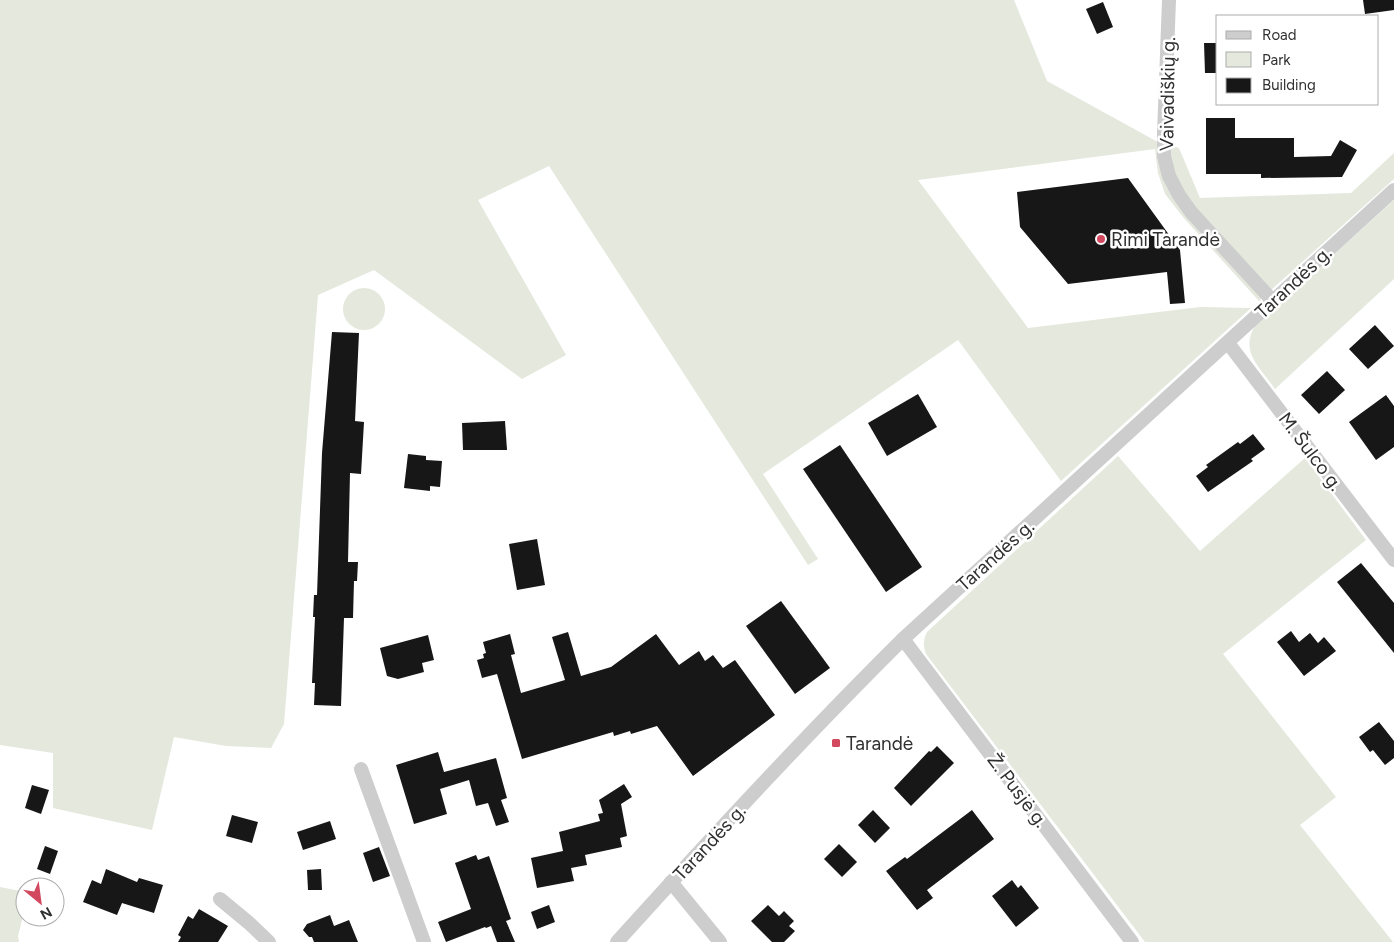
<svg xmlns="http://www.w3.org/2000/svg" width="1394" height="942" font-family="Figtree,sans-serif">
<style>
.green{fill:#e4e8dd}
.building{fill:#171717}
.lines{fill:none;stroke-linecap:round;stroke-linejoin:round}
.street{stroke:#cdcdcd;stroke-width:14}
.poi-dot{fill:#d1485f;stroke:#fff;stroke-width:2}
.labels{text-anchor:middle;stroke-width:5;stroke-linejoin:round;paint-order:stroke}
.street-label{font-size:19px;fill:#303030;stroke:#fff}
.poi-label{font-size:19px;fill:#303030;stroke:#fff;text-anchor:start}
</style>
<rect width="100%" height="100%" fill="#fff"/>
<g class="green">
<path d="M 0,0 L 1014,0 L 1047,81 L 1156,141 L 1179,148 L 1200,198 L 1351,193 L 1394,153 L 1394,179 L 1259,301 L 1183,217 L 1165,194 L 1158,173 L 1155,149 L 918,180 L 1028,328 L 1200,307 L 1251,308 L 1061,481 L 958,340 L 763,474 L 818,559 L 808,565 L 549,166 L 478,200 L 566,355 L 522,379 L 374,270 L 318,295 L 284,724 L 271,748 L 226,746 L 174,737 L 152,830 L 53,808 L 53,753 L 0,745 Z"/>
<path d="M 1394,200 L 1394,279 L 1275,389 C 1261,368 1239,352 1255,326 Z"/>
<circle cx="364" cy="309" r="21"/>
<path d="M 1118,456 L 1200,551 L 1305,458 L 1366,540 L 1223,654 L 1336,797 L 1300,825 L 1393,942 L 1145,942 L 926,654 C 923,646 923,640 927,632 Z"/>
<path d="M 0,887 L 25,892 L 25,908 L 18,936 L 19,942 L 0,942 Z"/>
</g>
<g class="building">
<path d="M 1363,0 L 1394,0 L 1394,10 L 1365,14 Z"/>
<path d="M 1103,2 L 1113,27 L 1097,34 L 1086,9 Z"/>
<path d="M 1204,43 L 1218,43 L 1218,73 L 1205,73 Z"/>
<path d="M 1206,118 L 1235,118 L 1235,138 L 1294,138 L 1294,157 L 1331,156 L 1340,140 L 1357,150 L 1342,177 L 1261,178 L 1261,174 L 1206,174 Z"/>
<path d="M 1128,178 L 1180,250 L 1185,303 L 1170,304 L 1167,272 L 1068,284 L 1020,227 L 1017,192 Z"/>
<path d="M 1375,325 L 1394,346 L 1368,369 L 1349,349 Z"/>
<path d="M 332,332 L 359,333 L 355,421 L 364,422 L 361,474 L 350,473 L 348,562 L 358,562 L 357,581 L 354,581 L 353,618 L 344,618 L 341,706 L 314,705 L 315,683 L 312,683 L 315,617 L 313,617 L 314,595 L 317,595 L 322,453 Z"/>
<path d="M 1327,371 L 1345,390 L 1319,414 L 1301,395 Z"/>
<path d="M 918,394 L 937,427 L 887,456 L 868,423 Z"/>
<path d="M 1386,395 L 1394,406 L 1394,447 L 1376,460 L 1349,422 Z"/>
<path d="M 505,421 L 507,450 L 463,450 L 462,423 Z"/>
<path d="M 1253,434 L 1265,449 L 1251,459 L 1253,461 L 1208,492 L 1196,476 L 1208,467 L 1206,465 L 1238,442 L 1240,444 Z"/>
<path d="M 840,445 L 922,567 L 886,592 L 803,469 Z"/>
<path d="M 408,454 L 426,456 L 426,460 L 442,461 L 440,487 L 430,486 L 430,491 L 404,488 Z"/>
<path d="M 537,539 L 545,585 L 517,590 L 509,544 Z"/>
<path d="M 1361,563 L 1394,603 L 1394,653 L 1337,582 Z"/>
<path d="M 781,601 L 830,668 L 795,694 L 746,626 Z"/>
<path d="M 1291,631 L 1299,642 L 1310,633 L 1318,643 L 1324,637 L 1336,651 L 1304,676 L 1277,642 Z"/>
<path d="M 568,632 L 581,676 L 611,667 L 656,634 L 679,665 L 699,651 L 705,661 L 713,655 L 723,668 L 735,660 L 775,715 L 693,776 L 657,726 L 631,734 L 630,731 L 614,736 L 613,732 L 522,759 L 497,674 L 482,678 L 477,660 L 484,658 L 483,654 L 486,653 L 483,642 L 510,634 L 515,654 L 511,655 L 521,693 L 565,680 L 552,637 Z"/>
<path d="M 428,635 L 434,660 L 422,663 L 424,672 L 398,679 L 387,676 L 380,648 Z"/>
<path d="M 1379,722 L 1394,741 L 1394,758 L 1385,765 L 1373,750 L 1370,752 L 1359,737 Z"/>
<path d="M 937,746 L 954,763 L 911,806 L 894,788 L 929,751 L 931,752 Z"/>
<path d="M 438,752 L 444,772 L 496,758 L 507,798 L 501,800 L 509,822 L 496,826 L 488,803 L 476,806 L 469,780 L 440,789 L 447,814 L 414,824 L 396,765 Z"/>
<path d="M 624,784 L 632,797 L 621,804 L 627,836 L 620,838 L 622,847 L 585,855 L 587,865 L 571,868 L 574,881 L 537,888 L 531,858 L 563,851 L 559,832 L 600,821 L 598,814 L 603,813 L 599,800 Z"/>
<path d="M 32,785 L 49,790 L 41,814 L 25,808 Z"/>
<path d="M 873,810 L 890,828 L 875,843 L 858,825 Z"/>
<path d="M 972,810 L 994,839 L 927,890 L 933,898 L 917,910 L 886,871 L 905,857 L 907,859 Z"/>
<path d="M 232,815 L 258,822 L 252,843 L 226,836 Z"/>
<path d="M 330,821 L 336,839 L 303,850 L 297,832 Z"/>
<path d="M 839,844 L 857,862 L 842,877 L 824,859 Z"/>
<path d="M 45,846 L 58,851 L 50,874 L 37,869 Z"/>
<path d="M 379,847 L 390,876 L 373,882 L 363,853 Z"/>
<path d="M 476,855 L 478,860 L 489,856 L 511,919 L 506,921 L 515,942 L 497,942 L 491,926 L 486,928 L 485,927 L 446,942 L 438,922 L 471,909 L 455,863 Z"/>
<path d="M 106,869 L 137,882 L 139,878 L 163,885 L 154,913 L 122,903 L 117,915 L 83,902 L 92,880 L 101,884 Z"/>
<path d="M 321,869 L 322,890 L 308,890 L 307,870 Z"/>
<path d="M 1012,880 L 1018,888 L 1021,885 L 1039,908 L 1016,927 L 992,896 Z"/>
<path d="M 549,905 L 555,922 L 537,929 L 531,912 Z"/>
<path d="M 768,905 L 779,916 L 784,911 L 794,921 L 789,926 L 795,931 L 784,942 L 772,942 L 751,921 Z"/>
<path d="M 199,909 L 228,926 L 218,942 L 178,942 L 181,937 L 178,935 L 188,916 L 193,919 Z"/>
<path d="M 330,915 L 334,926 L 349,920 L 358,942 L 314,942 L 312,937 L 309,937 L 303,930 L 307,924 Z"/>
</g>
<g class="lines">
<g class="street">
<path d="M 1169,0 L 1164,134 L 1164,156 L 1169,176 L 1179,195 L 1191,212 L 1272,300"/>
<path d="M 1228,343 L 1394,560"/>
<path d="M 903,639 L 1132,942"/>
<path d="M 361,769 L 424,942"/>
<path d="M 671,882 L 720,942"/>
<path d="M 220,899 L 249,923 L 269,942"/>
<path d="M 617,942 C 710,839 805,736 903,639 L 1394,190"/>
</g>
</g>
<g class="poi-dot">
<circle cx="1101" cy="239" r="5"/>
<rect x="831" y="738" width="10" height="10" rx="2.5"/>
</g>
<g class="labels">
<g class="street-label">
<text transform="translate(1167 94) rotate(-89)" y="7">Vaivadiškių g.</text>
<text transform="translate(1293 282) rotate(-43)" y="7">Tarandės g.</text>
<text transform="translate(1311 451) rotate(53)" y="7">M. Šulco g.</text>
<text transform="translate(995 555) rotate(-42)" y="7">Tarandės g.</text>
<text transform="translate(1018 790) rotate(53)" y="7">Ž. Pusjė g.</text>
<text transform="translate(709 842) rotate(-47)" y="7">Tarandės g.</text>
</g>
<g class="poi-label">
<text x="1111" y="246">Rimi Tarandė</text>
<text x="846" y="750">Tarandė</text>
</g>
</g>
<rect x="1216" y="15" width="162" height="90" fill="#ffffff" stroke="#acacac"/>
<rect x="1226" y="31" width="25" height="8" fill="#cdcdcd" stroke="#acacac"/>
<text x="1262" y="40" font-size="15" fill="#303030">Road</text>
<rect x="1226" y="52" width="25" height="15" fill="#e4e8dd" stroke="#acacac"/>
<text x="1262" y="65" font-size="15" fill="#303030">Park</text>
<rect x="1226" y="78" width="25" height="15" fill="#171717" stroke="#acacac"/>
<text x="1262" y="90" font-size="15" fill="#303030">Building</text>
<g transform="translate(40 902) rotate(151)"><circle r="24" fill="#ffffff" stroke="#acacac"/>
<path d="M0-4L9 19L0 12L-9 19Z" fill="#d1485f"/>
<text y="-8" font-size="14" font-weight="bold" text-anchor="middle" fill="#303030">N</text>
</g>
</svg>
